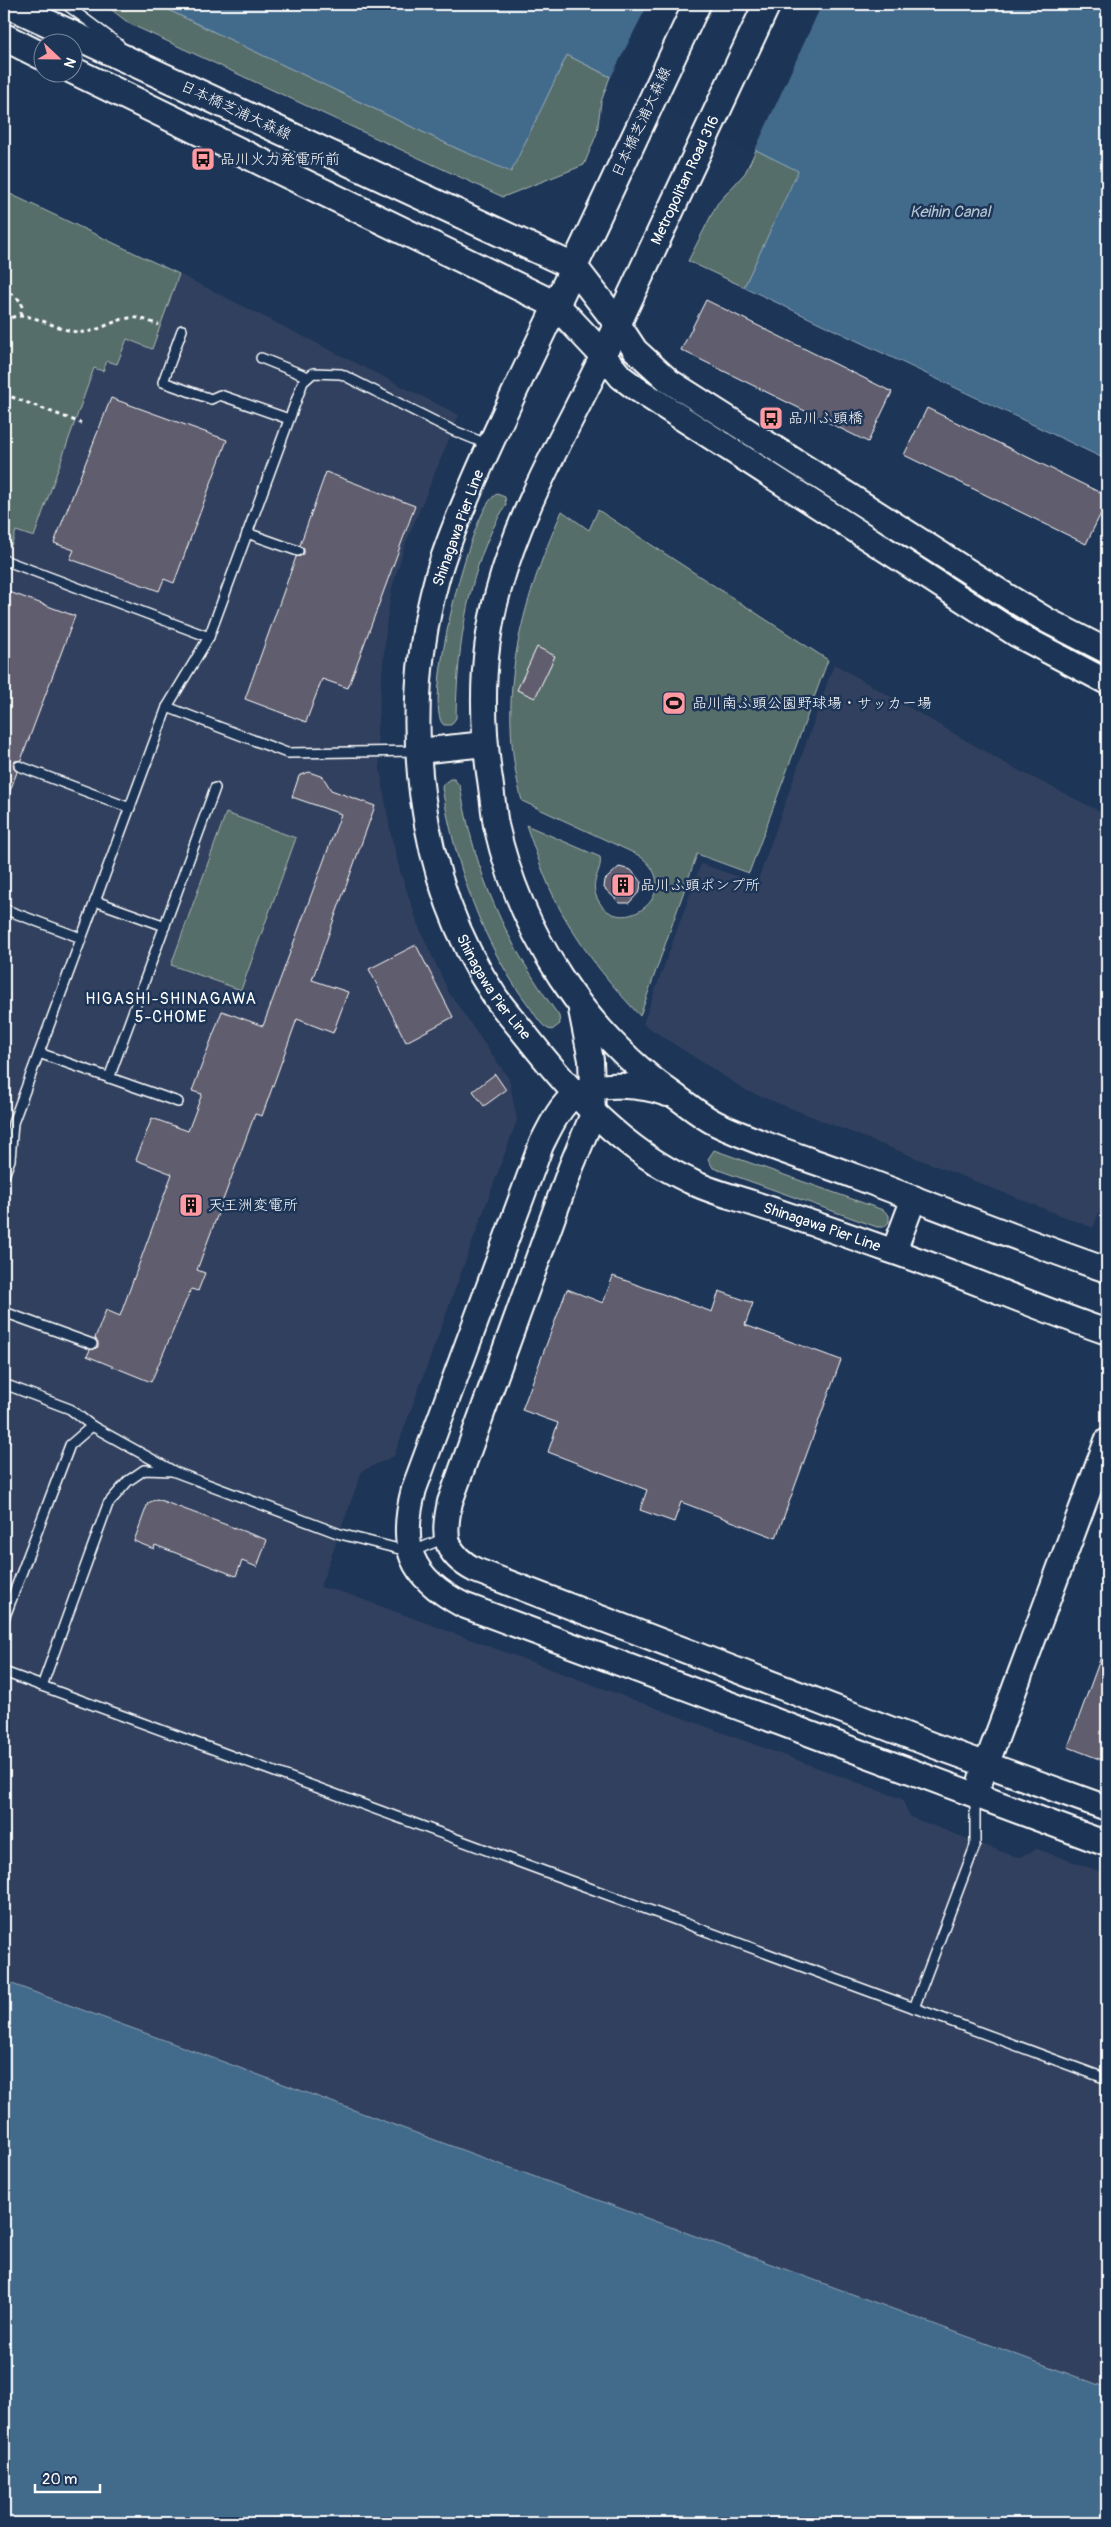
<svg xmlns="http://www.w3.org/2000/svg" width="1111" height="2527" font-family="Pangolin,'Klee One',sans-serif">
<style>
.built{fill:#31415e}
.green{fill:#576e6a;stroke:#abb6b4}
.water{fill:#436b8b;stroke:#8ea6b9}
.pier{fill:#1d3557}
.building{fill:#615d6e;stroke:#fff}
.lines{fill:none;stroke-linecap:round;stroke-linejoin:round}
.lane-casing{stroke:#fff;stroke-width:12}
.secondary-casing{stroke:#fff;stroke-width:28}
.primary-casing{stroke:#fff;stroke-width:30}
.path{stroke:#fff;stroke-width:3;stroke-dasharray:4 4;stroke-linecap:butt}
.lane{stroke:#1d3557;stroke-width:9}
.secondary{stroke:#1d3557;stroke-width:24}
.primary{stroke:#1d3557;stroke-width:26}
.labels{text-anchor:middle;stroke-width:5;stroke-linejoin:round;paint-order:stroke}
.street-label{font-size:15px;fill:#fff;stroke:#1d3557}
.poi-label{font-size:15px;fill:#fff;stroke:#1d3557;text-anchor:start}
.water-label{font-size:16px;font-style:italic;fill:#b4c4d1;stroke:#1d3557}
.neighbourhood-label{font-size:16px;letter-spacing:1px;fill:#fff;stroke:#1d3557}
</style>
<rect width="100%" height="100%" fill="#1d3557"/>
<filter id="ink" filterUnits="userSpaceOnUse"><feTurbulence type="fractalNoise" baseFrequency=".02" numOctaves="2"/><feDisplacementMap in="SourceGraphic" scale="10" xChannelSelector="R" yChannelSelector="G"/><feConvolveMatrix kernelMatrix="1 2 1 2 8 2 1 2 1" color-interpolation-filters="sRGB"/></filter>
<g filter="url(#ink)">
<g class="built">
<path d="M 4,191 L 179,274 L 459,415 L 405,545 L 392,588 L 387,618 L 377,731 L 380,769 L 390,830 L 400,871 L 419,927 L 449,993 L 509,1079 L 517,1120 L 394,1456 L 362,1471 L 320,1587 L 345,1593 L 902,1799 L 910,1817 L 1013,1856 L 1020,1857 L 1037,1849 L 1107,1874 L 1107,2388 L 4,1981 Z"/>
<path d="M 834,664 L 1010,766 L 1107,815 L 1107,1192 L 1093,1228 L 747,1091 L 643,1024 L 701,864 L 757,883 Z"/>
</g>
<g class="green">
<path d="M 104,4 L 156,4 L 458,149 L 511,171 L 567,55 L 610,77 L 601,102 L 597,133 L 584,165 L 503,197 L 130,24 Z"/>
<path d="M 756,150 L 799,171 L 744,287 L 688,261 L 717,204 L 745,173 Z"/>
<path d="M 4,191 L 179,274 L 152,349 L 127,339 L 117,364 L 107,361 L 103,371 L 94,368 L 34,537 L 16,531 L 11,546 L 4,543 Z"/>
<path d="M 497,494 L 505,497 L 506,505 C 468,564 457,649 456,718 L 451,725 L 444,725 C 421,711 471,503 497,494 Z"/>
<path d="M 598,510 L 828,660 L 749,873 L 697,854 L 640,1016 C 613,987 588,957 568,923 C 549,893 538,858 526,825 L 600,857 C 603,870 589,881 597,898 C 619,944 690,890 638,855 L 522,801 C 495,698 520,606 562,511 L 589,530 Z"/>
<path d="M 450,779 L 454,779 L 460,786 C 476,877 505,941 559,1016 L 560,1024 L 552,1030 C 542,1029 535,1014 529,1006 C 481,942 456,866 442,788 L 443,784 Z"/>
<path d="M 226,813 L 296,838 L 241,990 L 171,965 Z"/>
<path d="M 714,1150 L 883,1210 L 889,1215 L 889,1222 L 884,1227 L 877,1227 L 713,1168 L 708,1159 Z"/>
</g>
<g class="water">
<path d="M 156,4 L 1107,4 L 1107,460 L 744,287 L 798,171 L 567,55 L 511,172 L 458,149 Z"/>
<path d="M 4,1981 L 1107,2388 L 1107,2523 L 4,2523 Z"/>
</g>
<path class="pier" d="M 648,4 L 822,4 L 754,152 L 610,79 Z"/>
<g class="building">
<path d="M 706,300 L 892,392 L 868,442 L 681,350 Z"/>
<path d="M 111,398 L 227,440 L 174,583 L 164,579 L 159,591 L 70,559 L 74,550 L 54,543 Z"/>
<path d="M 927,408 L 1107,496 L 1107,501 L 1086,544 L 904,455 Z"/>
<path d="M 326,472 L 415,506 L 348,688 L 322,679 L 306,722 L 245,699 L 296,557 L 304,554 L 304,549 L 300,545 Z"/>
<path d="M 4,590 L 75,616 L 21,760 L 15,761 L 13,764 L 17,772 L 6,802 L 4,802 Z"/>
<path d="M 537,647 L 555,656 L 535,698 L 517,690 Z"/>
<path d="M 309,772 L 323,777 L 331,790 L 375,806 L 312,980 L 348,992 L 333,1033 L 297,1019 L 262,1116 L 255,1114 L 197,1270 L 205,1273 L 198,1291 L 191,1289 L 151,1382 L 87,1356 L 90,1350 L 98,1347 L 98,1342 L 95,1338 L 106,1310 L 120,1316 L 172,1174 L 136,1160 L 152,1118 L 188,1131 L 202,1094 L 192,1091 L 222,1011 L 263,1026 L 341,814 L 292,797 L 299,776 Z"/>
<path d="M 619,867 L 631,870 L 641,882 L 640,891 L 629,903 L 620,903 L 604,888 L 605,880 Z"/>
<path d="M 416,945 L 453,1017 L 406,1042 L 369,969 Z"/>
<path d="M 495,1074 L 506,1090 L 484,1106 L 473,1091 Z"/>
<path d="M 613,1276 L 712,1312 L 719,1291 L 753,1303 L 745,1325 L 841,1360 L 776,1538 L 681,1502 L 674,1522 L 640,1510 L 647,1490 L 548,1452 L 558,1423 L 522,1410 L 567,1289 L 603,1303 Z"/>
<path d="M 157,1499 L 267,1540 L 257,1567 L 242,1561 L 236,1576 L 155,1545 L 154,1549 L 134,1541 L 148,1503 Z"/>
<path d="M 1105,1646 L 1107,1646 L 1107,1762 L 1068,1747 Z"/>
</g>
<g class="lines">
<g class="lane-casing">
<g id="lane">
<path d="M 65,4 L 119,44"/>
<path d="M 182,330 L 163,382 L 211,399 L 220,395 L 289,419"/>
<path d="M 261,358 L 308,377"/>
<path d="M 247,533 L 298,551"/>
<path d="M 4,560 L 209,637"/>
<path d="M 167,707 L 287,753 L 419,751"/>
<path d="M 19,766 L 130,808"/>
<path d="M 95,901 L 165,926"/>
<path d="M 4,909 L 81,938"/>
<path d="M 39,1053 L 178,1102"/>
<path d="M 109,1078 L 215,788"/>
<path d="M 4,1176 L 10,1160 L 13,1123 L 167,707 L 209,637 L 303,382 L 313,373 L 341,374 L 452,430 L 489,445"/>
<path d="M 4,1312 L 92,1344"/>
<path d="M 4,1384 L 70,1409 L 92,1426 L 175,1472 L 340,1534 L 411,1552 L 445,1538"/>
<path d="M 4,1619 L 70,1445 L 92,1426"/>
<path d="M 4,1672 L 1107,2079"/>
<path d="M 42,1686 L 108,1504 L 128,1481 L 144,1470 L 172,1471"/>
<path d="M 914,2008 L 975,1846 L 975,1798"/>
</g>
</g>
<g class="secondary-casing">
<g id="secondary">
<path id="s1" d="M 556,305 C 528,364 499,423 473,483 C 460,514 446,545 437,578 C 399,715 416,879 496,998 C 506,1012 518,1025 528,1038 C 573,1095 623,1150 690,1181 C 709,1191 731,1196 752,1203 C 798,1218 844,1234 889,1250 C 963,1275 1034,1307 1107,1332"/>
<path d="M 618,324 L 635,350 L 669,381 L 1010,598 L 1048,621 L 1107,651"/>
<path d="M 1107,682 L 1016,634 L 637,389 L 621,377 L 603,355 C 566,432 520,509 498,592 C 482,650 481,714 489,773 C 492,790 493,808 496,825 C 520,932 584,1032 674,1095 C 688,1105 702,1117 717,1124 C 761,1145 812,1160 857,1177 C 940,1208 1023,1241 1107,1270"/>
<path d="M 419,751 L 485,744"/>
<path d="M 581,1010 L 591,1060 L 593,1114 L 571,1167 L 450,1502 C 443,1535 443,1553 475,1570 L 932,1745 L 1107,1808"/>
<path d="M 667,1094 C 645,1085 597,1081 576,1094 C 560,1105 550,1127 541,1145 L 414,1489 C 399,1546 409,1577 463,1605 L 1107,1844"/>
<path d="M 894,1251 L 914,1198"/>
<path d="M 981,1779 L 1107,1441"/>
</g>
</g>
<g class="primary-casing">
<g id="primary">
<path d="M 7,4 L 574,267 L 618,324"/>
<path d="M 4,37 L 42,56"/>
<path id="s2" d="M 72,70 L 556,305 L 603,355 L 767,4"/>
<path d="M 556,305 L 697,4"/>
</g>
</g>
<g class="path">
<path d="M 4,288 L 22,302 L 21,315"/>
<path d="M 4,321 C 27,306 53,330 78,332 C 96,334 112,320 129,318 C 139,316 150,322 159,325"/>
<path d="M 4,394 L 81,423"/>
</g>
<use href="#lane" class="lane"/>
<use href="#secondary" class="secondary"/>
<use href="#primary" class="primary"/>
</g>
</g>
<defs>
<g id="bus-square" transform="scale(1.25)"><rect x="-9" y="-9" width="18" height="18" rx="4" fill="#ff9aa2" stroke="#1d3557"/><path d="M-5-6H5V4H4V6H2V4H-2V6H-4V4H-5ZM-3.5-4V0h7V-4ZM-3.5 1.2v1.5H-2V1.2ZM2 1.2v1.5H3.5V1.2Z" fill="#111"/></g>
<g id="stadium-square" transform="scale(1.25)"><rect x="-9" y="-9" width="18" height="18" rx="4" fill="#ff9aa2" stroke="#1d3557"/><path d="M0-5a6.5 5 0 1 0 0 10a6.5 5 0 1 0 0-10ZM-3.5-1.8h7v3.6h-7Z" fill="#111"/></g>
<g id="building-square" transform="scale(1.25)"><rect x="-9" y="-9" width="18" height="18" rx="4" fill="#ff9aa2" stroke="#1d3557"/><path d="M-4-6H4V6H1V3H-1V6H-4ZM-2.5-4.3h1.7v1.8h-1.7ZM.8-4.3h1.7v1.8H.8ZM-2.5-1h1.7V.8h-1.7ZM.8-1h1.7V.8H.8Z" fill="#111"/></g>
</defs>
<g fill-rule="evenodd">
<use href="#bus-square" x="203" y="159"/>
<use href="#bus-square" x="771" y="418"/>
<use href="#stadium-square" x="674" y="703"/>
<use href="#building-square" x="623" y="885"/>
<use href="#building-square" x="191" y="1205"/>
</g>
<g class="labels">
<g class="street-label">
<text transform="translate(236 110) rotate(25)" y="5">日本橋芝浦大森線</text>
<text transform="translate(641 122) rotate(-65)" y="5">日本橋芝浦大森線</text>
<text dy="5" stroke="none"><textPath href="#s2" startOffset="800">Metropolitan Road 316</textPath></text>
<text transform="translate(458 528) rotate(-70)" y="5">Shinagawa Pier Line</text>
<text dy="5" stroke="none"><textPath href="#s1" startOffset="724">Shinagawa Pier Line</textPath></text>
<text dy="5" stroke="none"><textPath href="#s1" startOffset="1144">Shinagawa Pier Line</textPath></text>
</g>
<g class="poi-label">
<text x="220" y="164">品川火力発電所前</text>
<text x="788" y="423">品川ふ頭橋</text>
<text x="692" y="708">品川南ふ頭公園野球場・サッカー場</text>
<text x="640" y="890">品川ふ頭ポンプ所</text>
<text x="208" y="1210">天王洲変電所</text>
</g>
<g class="water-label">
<text x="950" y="217">Keihin Canal</text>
</g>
<g class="neighbourhood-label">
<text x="171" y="1004">HIGASHI-SHINAGAWA<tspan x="171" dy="18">5-CHOME</tspan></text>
</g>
</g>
<rect width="1111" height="2527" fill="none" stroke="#1d3557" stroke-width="20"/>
<rect x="10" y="10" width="1091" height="2507" fill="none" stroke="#fff" stroke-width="2" filter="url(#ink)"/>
<g transform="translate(58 58) rotate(112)"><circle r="24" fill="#1d3557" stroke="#77869a"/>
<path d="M0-4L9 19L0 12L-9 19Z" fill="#ff9aa2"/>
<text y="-8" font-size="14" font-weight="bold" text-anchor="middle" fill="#ffffff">N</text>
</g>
<path d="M35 2484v8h65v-8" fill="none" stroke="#ffffff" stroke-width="2.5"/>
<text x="42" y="2484" font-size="15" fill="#ffffff" stroke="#1d3557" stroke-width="4" paint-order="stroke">20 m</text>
</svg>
